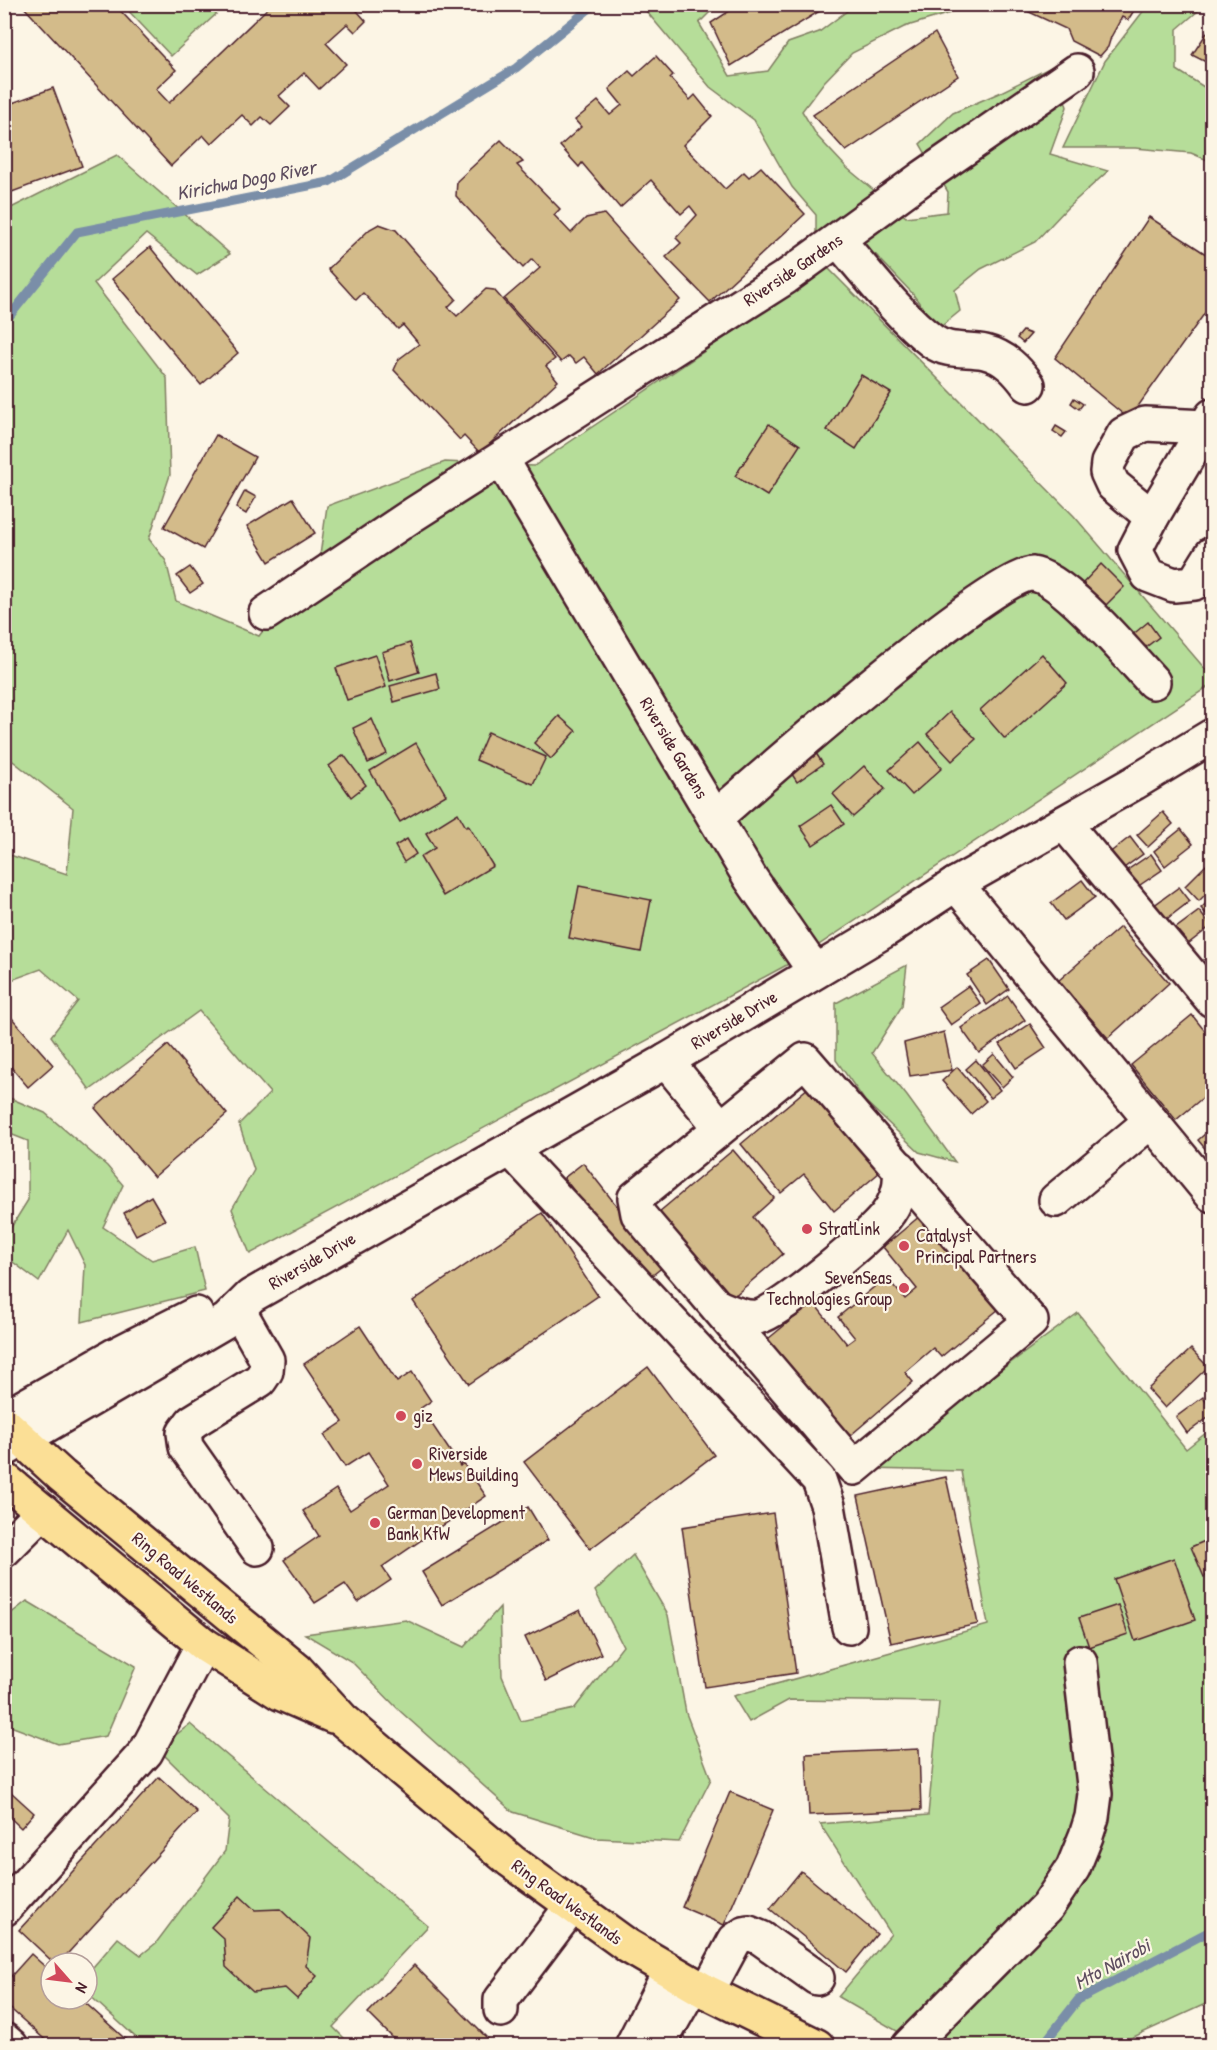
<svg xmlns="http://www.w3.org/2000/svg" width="1217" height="2050" font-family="'Patrick Hand',sans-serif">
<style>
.green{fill:#b6dd99;stroke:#807e62;stroke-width:1.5}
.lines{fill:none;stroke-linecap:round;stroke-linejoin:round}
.stream{stroke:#7a8ea8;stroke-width:9}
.building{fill:#d3bb8a;stroke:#4a1f2b;stroke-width:1.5}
.minor-casing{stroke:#4a1f2b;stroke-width:38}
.major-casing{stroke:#4a1f2b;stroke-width:38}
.minor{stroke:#fcf5e5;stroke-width:33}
.major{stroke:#fbdf96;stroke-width:33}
.poi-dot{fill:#d1495b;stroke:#fcf5e5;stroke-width:2}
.labels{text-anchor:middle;stroke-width:4.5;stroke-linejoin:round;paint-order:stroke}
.street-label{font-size:18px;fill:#4a1f2b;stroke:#fcf5e5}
.poi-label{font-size:18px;fill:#4a1f2b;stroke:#fcf5e5;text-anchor:start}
.water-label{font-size:20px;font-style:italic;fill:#5e4d5f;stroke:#fcf5e5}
</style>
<rect width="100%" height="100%" fill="#fcf5e5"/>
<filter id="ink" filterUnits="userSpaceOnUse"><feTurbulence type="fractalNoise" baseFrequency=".0167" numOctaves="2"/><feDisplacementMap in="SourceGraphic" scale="12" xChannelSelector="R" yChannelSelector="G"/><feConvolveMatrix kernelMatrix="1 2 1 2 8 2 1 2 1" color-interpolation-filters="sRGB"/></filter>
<g filter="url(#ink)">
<g class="green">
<path d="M 123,5 L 226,5 L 171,56 Z"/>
<path d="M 641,5 L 717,5 L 699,23 L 730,76 L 768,71 L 788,43 L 819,32 L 855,5 L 944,5 L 950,13 L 904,27 L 852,53 L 824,82 L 802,111 L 817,136 L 847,168 L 906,217 L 947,212 L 948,192 L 920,144 L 953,113 L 999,93 L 1055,65 L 1067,107 L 1050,154 L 1108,171 L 1067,208 L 1035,242 L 981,269 L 955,290 L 960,311 L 938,329 L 912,293 L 876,255 L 816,236 L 816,215 L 792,187 L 754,120 L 710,87 Z"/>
<path d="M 1148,5 L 1205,5 L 1177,29 L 1177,70 L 1212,92 L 1212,162 L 1191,153 L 1135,148 L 1063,148 L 1105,61 Z"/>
<path d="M 117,155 L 230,254 L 197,275 L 146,234 L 94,283 L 167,378 L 170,475 L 149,539 L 166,561 L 176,601 L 259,636 L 320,555 L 327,506 L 445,462 L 534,466 L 828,268 L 1074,516 L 1212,677 L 1212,684 L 796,960 L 250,1254 L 232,1209 L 254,1170 L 239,1124 L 270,1093 L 199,1011 L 90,1090 L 51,1036 L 78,1001 L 41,969 L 9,981 L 5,977 L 4,853 L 67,874 L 73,808 L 5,755 L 5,211 Z"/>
<path d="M 907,965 L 902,1006 L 872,1053 L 907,1096 L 955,1162 L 919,1152 L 865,1101 L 836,1060 L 836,1003 Z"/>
<path d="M 5,1096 L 45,1113 L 107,1166 L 123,1185 L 103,1227 L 152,1260 L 195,1247 L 205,1291 L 82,1322 L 85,1265 L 68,1230 L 39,1282 L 5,1256 L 5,1237 L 28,1200 L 28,1141 L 5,1132 Z"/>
<path d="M 1078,1313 L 1186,1449 L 1212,1428 L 1212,2001 L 1116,2045 L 923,2046 L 838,1997 L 891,1934 L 820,1824 L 928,1815 L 939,1702 L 789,1700 L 749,1722 L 733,1696 L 988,1625 L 961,1471 L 867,1469 Z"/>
<path d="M 633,1555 L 668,1615 L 686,1713 L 711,1779 L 679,1842 L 597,1838 L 513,1812 L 401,1712 L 352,1662 L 305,1634 L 406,1620 L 464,1647 L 500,1607 L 502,1676 L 521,1721 L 574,1709 L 623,1646 L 595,1591 Z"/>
<path d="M 27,1601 L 136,1666 L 106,1736 L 58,1744 L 5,1724 L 5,1618 Z"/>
<path d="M 190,1724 L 428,1926 L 333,2027 L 351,2045 L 144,2045 L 87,1993 L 87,1974 L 118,1938 L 141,1955 L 156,1943 L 225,1851 L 229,1819 L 158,1749 Z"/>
</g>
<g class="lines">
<g class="stream">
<path d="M 4,323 L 77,232 L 329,182 L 516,68 L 595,4"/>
<path d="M 1042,2046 L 1078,2000 L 1212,1930"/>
</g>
</g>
<g class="building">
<path d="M 21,4 L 114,4 L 176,70 L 156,89 L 169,103 L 272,4 L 351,4 L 366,21 L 355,32 L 347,24 L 326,43 L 346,64 L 319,89 L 304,73 L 279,96 L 290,107 L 271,125 L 262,117 L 253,126 L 242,115 L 211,144 L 203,135 L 171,166 Z"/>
<path d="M 740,4 L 831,4 L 731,66 L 711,23 Z"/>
<path d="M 1012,4 L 1138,4 L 1128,20 L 1122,17 L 1111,37 L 1108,47 L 1100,56 L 1071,41 L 1066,29 Z"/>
<path d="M 1210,28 L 1212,29 L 1212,65 L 1192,55 Z"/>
<path d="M 935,33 L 958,76 L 846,151 L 813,115 Z"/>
<path d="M 656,56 L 673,75 L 670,78 L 690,100 L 695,95 L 712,116 L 683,145 L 725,189 L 744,172 L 749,177 L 761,167 L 805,214 L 710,302 L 666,257 L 681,243 L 676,238 L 697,215 L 690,206 L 681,214 L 651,180 L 620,208 L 582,163 L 579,167 L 560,146 L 581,127 L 575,120 L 598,101 L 610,115 L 622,105 L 609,89 L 629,71 L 634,76 Z"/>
<path d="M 53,88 L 82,166 L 4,195 L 4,106 Z"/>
<path d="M 501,140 L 523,162 L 517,165 L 560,209 L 554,215 L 571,233 L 586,218 L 604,214 L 680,300 L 598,374 L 584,357 L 576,363 L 569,356 L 561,362 L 504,299 L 540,268 L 532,259 L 523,268 L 456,196 L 457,181 Z"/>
<path d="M 1149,217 L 1212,258 L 1212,303 L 1129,419 L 1055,358 Z"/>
<path d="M 379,224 L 396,230 L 456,299 L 448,307 L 457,316 L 486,289 L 494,290 L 555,359 L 546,366 L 558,381 L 480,453 L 464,436 L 460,440 L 394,370 L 399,359 L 419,344 L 403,325 L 398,329 L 363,293 L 356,300 L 328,269 L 370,229 Z"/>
<path d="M 150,247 L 238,353 L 201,385 L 112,279 Z"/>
<path d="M 1023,331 L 1031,334 L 1023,343 L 1017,338 Z"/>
<path d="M 861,375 L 891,393 L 856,449 L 827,430 Z"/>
<path d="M 1074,398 L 1083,404 L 1079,409 L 1071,403 Z"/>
<path d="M 769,424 L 800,445 L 767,496 L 735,476 Z"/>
<path d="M 1056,426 L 1066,432 L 1062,437 L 1053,431 Z"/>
<path d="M 216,435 L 255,457 L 203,549 L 164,527 Z"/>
<path d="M 245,491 L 256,497 L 246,514 L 236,508 Z"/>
<path d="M 293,498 L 315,533 L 269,562 L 247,526 Z"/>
<path d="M 1101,564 L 1124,587 L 1106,605 L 1083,583 Z"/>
<path d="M 190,567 L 203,584 L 190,593 L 177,576 Z"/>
<path d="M 1148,622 L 1159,637 L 1142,650 L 1131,636 Z"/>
<path d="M 410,643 L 419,672 L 390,681 L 382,652 Z"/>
<path d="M 1042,654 L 1067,683 L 1005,739 L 980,710 Z"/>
<path d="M 375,655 L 386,687 L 347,700 L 336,668 Z"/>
<path d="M 436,673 L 440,689 L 394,702 L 390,686 Z"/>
<path d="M 950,712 L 976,739 L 952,761 L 927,734 Z"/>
<path d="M 559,716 L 576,731 L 551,759 L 534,743 Z"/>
<path d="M 372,719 L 387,754 L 368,763 L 353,728 Z"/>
<path d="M 488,732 L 546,757 L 533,784 L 476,760 Z"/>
<path d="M 920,742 L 942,768 L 912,795 L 889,770 Z"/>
<path d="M 416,743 L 446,795 L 400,822 L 370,771 Z"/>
<path d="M 812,747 L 823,764 L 797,782 L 786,765 Z"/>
<path d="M 344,755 L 366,785 L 351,797 L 329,766 Z"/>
<path d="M 864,766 L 885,789 L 853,817 L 833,794 Z"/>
<path d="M 831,805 L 844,824 L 813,845 L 800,826 Z"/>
<path d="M 1163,812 L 1173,824 L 1148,847 L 1137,835 Z"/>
<path d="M 458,813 L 466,827 L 468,825 L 493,866 L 443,896 L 420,857 L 435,848 L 426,833 Z"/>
<path d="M 1181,829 L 1193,844 L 1165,866 L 1154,851 Z"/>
<path d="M 1130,837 L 1143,854 L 1117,873 L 1104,857 Z"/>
<path d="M 407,839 L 416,854 L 404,862 L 395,846 Z"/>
<path d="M 1151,854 L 1162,870 L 1137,887 L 1126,871 Z"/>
<path d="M 1206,865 L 1212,872 L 1212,888 L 1199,901 L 1185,886 Z"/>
<path d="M 1082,880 L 1095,897 L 1064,920 L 1051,903 Z"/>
<path d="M 579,886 L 651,900 L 641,952 L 569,938 Z"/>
<path d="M 1179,887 L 1190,901 L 1164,921 L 1153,906 Z"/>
<path d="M 1212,898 L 1212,921 L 1201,908 Z"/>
<path d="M 1199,911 L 1211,926 L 1184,947 L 1172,931 Z"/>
<path d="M 1120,927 L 1169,983 L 1108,1038 L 1058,981 Z"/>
<path d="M 989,960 L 1009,989 L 987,1005 L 967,975 Z"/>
<path d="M 968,986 L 981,1004 L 951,1025 L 938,1007 Z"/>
<path d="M 1008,996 L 1025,1020 L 979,1053 L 961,1028 Z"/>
<path d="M 4,1009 L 53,1065 L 28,1087 L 4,1059 Z"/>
<path d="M 1192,1015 L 1212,1040 L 1212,1090 L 1176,1120 L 1131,1065 Z"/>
<path d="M 1030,1024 L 1046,1048 L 1016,1068 L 1000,1044 Z"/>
<path d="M 944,1032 L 952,1070 L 910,1076 L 904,1043 Z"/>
<path d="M 168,1045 L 227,1114 L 154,1177 L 95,1108 Z"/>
<path d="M 994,1054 L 1013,1077 L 1002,1087 L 982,1065 Z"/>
<path d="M 976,1060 L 1000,1090 L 990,1098 L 966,1069 Z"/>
<path d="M 957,1067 L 986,1101 L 971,1114 L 942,1081 Z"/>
<path d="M 815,1082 L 886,1167 L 834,1211 L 804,1174 L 781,1193 L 741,1144 Z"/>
<path d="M 1212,1128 L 1212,1157 L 1198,1140 Z"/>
<path d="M 733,1150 L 774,1198 L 753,1217 L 783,1254 L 732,1298 L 659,1212 Z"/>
<path d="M 583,1163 L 664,1266 L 644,1282 L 564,1178 Z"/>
<path d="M 151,1196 L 165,1220 L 136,1235 L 124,1213 Z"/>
<path d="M 927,1210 L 1005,1304 L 941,1357 L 933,1348 L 905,1372 L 913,1382 L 845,1440 L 763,1343 L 813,1302 L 847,1344 L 855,1338 L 838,1317 L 886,1277 L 905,1299 L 917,1289 L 883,1247 Z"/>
<path d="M 542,1213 L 598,1296 L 469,1384 L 413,1301 Z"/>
<path d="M 360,1326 L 397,1382 L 412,1372 L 431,1401 L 421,1408 L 460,1466 L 463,1463 L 486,1496 L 382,1567 L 391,1580 L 358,1602 L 345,1584 L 315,1603 L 284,1560 L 319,1536 L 303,1511 L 336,1489 L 350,1510 L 389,1484 L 368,1452 L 345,1467 L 324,1435 L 343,1422 L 304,1364 Z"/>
<path d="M 1191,1349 L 1208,1367 L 1165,1408 L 1148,1389 Z"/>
<path d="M 648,1367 L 714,1455 L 590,1549 L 524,1462 Z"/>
<path d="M 1203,1397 L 1212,1411 L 1212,1415 L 1187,1433 L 1176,1417 Z"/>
<path d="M 946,1477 L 978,1624 L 891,1643 L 858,1496 Z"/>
<path d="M 528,1507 L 548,1540 L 442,1605 L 422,1572 Z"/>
<path d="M 773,1513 L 796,1673 L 705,1687 L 682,1527 Z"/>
<path d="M 1212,1538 L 1212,1573 L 1204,1577 L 1191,1547 Z"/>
<path d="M 1174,1558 L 1195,1620 L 1135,1641 L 1114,1579 Z"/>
<path d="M 1118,1605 L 1128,1634 L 1089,1647 L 1079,1618 Z"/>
<path d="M 580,1610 L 601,1654 L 546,1681 L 525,1637 Z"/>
<path d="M 919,1749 L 921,1810 L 809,1815 L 806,1754 Z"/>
<path d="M 159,1777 L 197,1812 L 59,1963 L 54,1963 L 19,1930 Z"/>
<path d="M 11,1792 L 34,1813 L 21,1828 L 4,1812 L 4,1799 Z"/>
<path d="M 730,1792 L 773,1810 L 724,1925 L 682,1907 Z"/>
<path d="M 801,1871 L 877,1934 L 846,1972 L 770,1909 Z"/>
<path d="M 240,1896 L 255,1910 L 280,1909 L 310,1938 L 306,1966 L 317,1976 L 297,1999 L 285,1988 L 253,1992 L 226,1967 L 224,1939 L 211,1927 Z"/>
<path d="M 31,1954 L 51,1972 L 51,1999 L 81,1999 L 133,2046 L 52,2046 L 4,2003 L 4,1984 Z"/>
<path d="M 414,1965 L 495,2046 L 401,2046 L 368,2013 Z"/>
</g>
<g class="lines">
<g class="minor-casing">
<g id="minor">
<path d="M 838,240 C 866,272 899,316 932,341 C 948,353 968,348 985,352 C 1005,357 1017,370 1028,385"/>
<path d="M 1212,416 L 1152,517 L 1135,550 L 1148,575 L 1174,585 L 1194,583 L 1212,554"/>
<path d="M 502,460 L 751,879 L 805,957 L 816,970"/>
<path d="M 1152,517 L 1113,485 L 1107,472 L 1108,463 L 1124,434 L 1145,424 L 1205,427"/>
<path d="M 266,613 L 414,514 L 786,277 L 922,178 L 1077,71"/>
<path d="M 715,818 C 756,782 996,571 1032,574 C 1063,577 1130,657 1153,682"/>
<path d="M 1064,823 L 1212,1000"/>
<path d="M 956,884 L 1212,1195"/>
<path d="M 666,1061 L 721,1128 L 635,1198 L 638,1214 L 854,1468 L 1031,1321 L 805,1060 L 721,1128"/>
<path d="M 511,1150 L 819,1480 L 828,1506 L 849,1627"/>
<path d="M 1056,1200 L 1151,1121"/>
<path d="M 718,1307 C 731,1312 744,1319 758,1317 C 780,1312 871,1236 886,1216 C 897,1202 902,1186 900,1168"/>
<path d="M 238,1309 L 267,1360 L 266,1371 L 260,1380 L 192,1422 L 184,1433 L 186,1447 L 257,1548"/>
<path d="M 4,1418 L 113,1356 L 196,1314"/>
<path d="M 4,1450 L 227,1320 L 251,1296 L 666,1061 L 884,931 L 956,884 L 1134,783 L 1212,736"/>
<path d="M 4,1550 L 43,1511"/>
<path d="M 4,1909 L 146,1752 L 203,1644"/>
<path d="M 707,1992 L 735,1940 L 744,1934 L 749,1933 L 761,1938 L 817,1978"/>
<path d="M 501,2010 L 501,2000 L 572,1906"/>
<path d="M 4,2040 L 11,2046"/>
<path d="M 632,2046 L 670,1971"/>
<path d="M 658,2046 L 693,1984"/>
<path d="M 909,2046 L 1047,1907 L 1073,1868 L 1086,1836 L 1092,1817 L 1095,1794 L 1080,1662"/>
</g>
</g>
<g class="major-casing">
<g id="major">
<path d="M 4,1423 L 62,1476 L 297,1670 L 343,1720 L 511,1861 L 628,1946 L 707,1992 L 817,2046"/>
<path d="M 4,1479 L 203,1644 L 280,1693 L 333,1716"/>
</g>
</g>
<use href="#minor" class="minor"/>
<use href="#major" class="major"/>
</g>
</g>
<g class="poi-dot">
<circle cx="807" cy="1229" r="6"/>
<circle cx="904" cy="1246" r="6"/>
<circle cx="904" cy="1288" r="6"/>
<circle cx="401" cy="1416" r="6"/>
<circle cx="417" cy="1464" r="6"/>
<circle cx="375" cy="1523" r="6"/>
</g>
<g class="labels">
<g class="street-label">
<text transform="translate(793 270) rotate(-34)" y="6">Riverside Gardens</text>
<text transform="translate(674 748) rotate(59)" y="6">Riverside Gardens</text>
<text transform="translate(734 1020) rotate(-31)" y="6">Riverside Drive</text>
<text transform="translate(312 1261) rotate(-30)" y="6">Riverside Drive</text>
<text transform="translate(185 1578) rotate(40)" y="6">Ring Road Westlands</text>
<text transform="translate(567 1902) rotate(36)" y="6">Ring Road Westlands</text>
</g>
<g class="poi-label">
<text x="819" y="1235">StratLink</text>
<text x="916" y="1242">Catalyst<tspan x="916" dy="21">Principal Partners</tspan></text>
<text x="892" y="1284" text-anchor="end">SevenSeas<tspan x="892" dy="21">Technologies Group</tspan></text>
<text x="413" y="1422">giz</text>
<text x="429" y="1460">Riverside<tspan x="429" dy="21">Mews Building</tspan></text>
<text x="387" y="1519">German Development<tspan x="387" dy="21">Bank KfW</tspan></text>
</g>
<g class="water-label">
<text transform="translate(246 180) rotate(-11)" y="7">Kirichwa Dogo River</text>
<text transform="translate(1112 1964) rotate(-29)" y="7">Mto Nairobi</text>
</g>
</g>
<rect width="1217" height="2050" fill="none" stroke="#fcf5e5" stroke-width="24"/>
<rect x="12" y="12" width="1193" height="2026" fill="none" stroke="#4a1f2b" stroke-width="2" filter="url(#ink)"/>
<g transform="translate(69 1981) rotate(118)"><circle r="28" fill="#fcf5e5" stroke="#b59f9b" stroke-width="1.5"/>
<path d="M0-4.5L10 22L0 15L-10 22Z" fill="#d1495b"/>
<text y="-9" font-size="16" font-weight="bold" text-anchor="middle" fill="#4a1f2b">N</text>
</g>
</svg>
